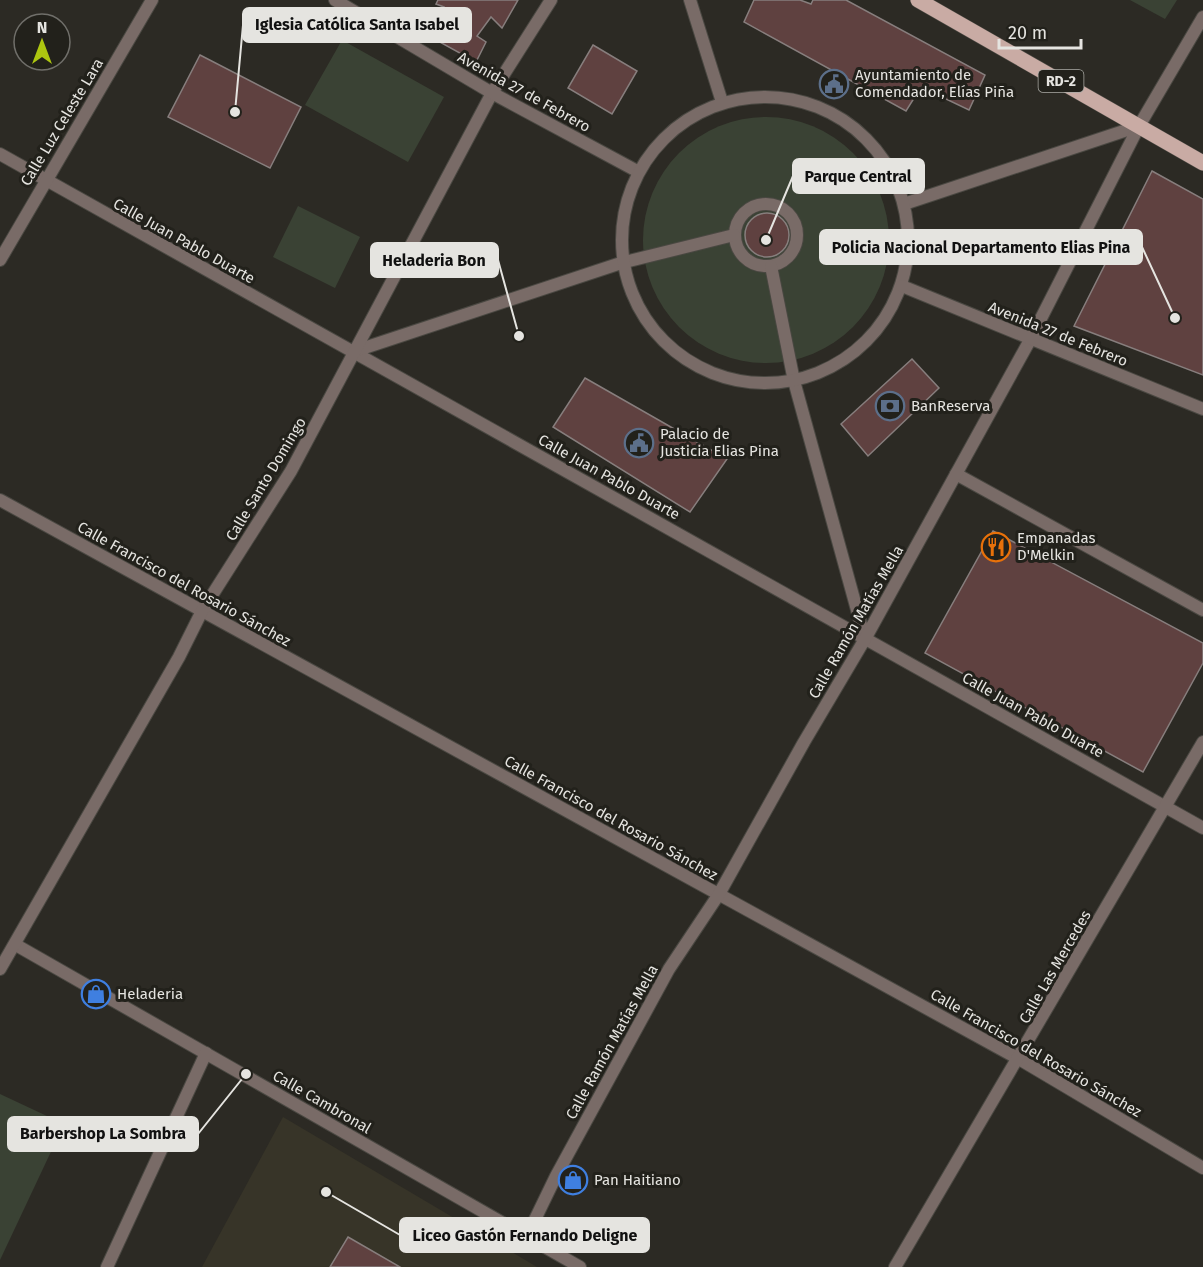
<svg xmlns="http://www.w3.org/2000/svg" width="1203" height="1267" font-family="'Fira Sans',sans-serif">
<style>
.built{fill:#373428}
.green{fill:#3a4234}
.building{fill:#5f4140;stroke:#877e7d;stroke-width:1.5}
.lines{fill:none;stroke-linecap:round;stroke-linejoin:round}
.pedestrian-casing{stroke:#4a4842;stroke-width:14}
.minor-casing{stroke:#4a4842;stroke-width:14}
.tertiary-casing{stroke:#4a4842;stroke-width:14}
.primary-casing{stroke:#4a4842;stroke-width:16}
.pedestrian{stroke:#796b67;stroke-width:12}
.minor{stroke:#796b67;stroke-width:12}
.tertiary{stroke:#796b67;stroke-width:12}
.primary{stroke:#c9aba4;stroke-width:15}
.labels{text-anchor:middle;stroke-width:6;stroke-linejoin:round;paint-order:stroke}
.shield{fill:#22211b;stroke:#aaaaa5;stroke-width:1.5}
.shield-label{font-size:14px;font-weight:bold;fill:#e5e4e0}
.poi-label{font-size:15px;fill:#e5e4e0;stroke:#22211b;text-anchor:start}
.street-label{font-size:15px;fill:#e5e4e0;stroke:#22211b}
.leader{fill:none;stroke:#e5e4e0;stroke-width:2}
.callout-dot{fill:#e5e4e0;stroke:#22211b;stroke-width:2}
.callout{fill:#e5e4e0;stroke:#e5e4e0;stroke-width:2}
.callout-label{font-size:16px;text-anchor:middle;font-weight:bold;fill:#111}
</style>
<rect width="100%" height="100%" fill="#2c2a24"/>
<path class="built" d="M 283,1117 L 537,1267 L 202,1267 Z"/>
<g class="green">
<path d="M 1130,0 L 1177,0 L 1165,19 Z"/>
<path d="M 342,40 L 444,97 L 408,162 L 305,105 Z"/>
<circle cx="766" cy="240" r="123"/>
<path d="M 298,206 L 360,237 L 335,288 L 273,257 Z"/>
<path d="M 0,1094 L 64,1124 L 0,1260 Z"/>
</g>
<g class="building">
<path d="M 438,0 L 518,0 L 502,28 L 491,17 L 477,36 L 486,42 L 476,62 L 427,35 L 444,7 L 436,4 Z"/>
<path d="M 754,0 L 800,0 L 811,4 L 813,0 L 846,0 L 985,75 L 969,110 L 921,87 L 906,111 L 744,22 Z"/>
<path d="M 593,45 L 637,71 L 612,114 L 568,88 Z"/>
<path d="M 200,55 L 301,107 L 270,168 L 168,117 Z"/>
<path d="M 1152,171 L 1203,199 L 1203,375 L 1074,326 Z"/>
<circle cx="767" cy="235" r="22"/>
<path d="M 912,359 L 939,388 L 868,456 L 841,424 Z"/>
<path d="M 585,378 L 727,459 L 690,512 L 553,427 Z"/>
<path d="M 993,531 L 1203,643 L 1203,663 L 1143,772 L 925,653 Z"/>
<path d="M 348,1237 L 400,1267 L 330,1267 Z"/>
</g>
<g class="lines">
<g class="pedestrian-casing">
<g id="pedestrian">
<circle cx="766" cy="235" r="31"/>
<path d="M 621,263 L 734,235"/>
<path d="M 771,266 L 794,381"/>
</g>
</g>
<g class="minor-casing">
<g id="minor">
<path d="M 690,0 L 722,102"/>
<path d="M 0,154 L 1203,828"/>
<path d="M 904,204 L 1139,126"/>
<path d="M 0,260 L 152,0"/>
<path d="M 355,351 L 621,263"/>
<path d="M 794,381 L 865,639"/>
<path d="M 956,474 L 1203,610"/>
<path d="M 0,500 L 1019,1059 L 1203,1168"/>
<path d="M 16,945 L 580,1267"/>
<path d="M 0,969 L 179,657 L 202,611 L 291,471 L 492,93 L 551,0"/>
<path d="M 527,1236 L 556,1176 L 669,969 L 719,894 L 804,742 L 865,639 L 1030,340 L 1139,126 L 1203,17"/>
<path d="M 107,1267 L 206,1053"/>
<path d="M 895,1267 L 1203,742"/>
</g>
</g>
<g class="tertiary-casing">
<g id="tertiary">
<path d="M 335,0 L 492,93 L 637,171"/>
<circle cx="765" cy="240" r="143"/>
<path d="M 902,286 L 1203,409"/>
</g>
</g>
<g class="primary-casing">
<path id="primary" d="M 918,0 L 1203,163"/>
</g>
<use href="#pedestrian" class="pedestrian"/>
<use href="#minor" class="minor"/>
<use href="#tertiary" class="tertiary"/>
<use href="#primary" class="primary"/>
</g>
<defs>
<g id="civic-ring" transform="scale(1.5)"><circle r="9.5" fill="#22211b" stroke="#5c6f8a" stroke-width="1.5"/><path d="M-.6-6.5H3V-4.5H.6V-3L4-1V1h2V6H-6V1h2V-1L-.6-3ZM-1.2 2.5V6h2.4V2.5Z" fill="#5c6f8a"/></g>
<g id="bank-ring" transform="scale(1.5)"><circle r="9.5" fill="#22211b" stroke="#5c6f8a" stroke-width="1.5"/><path d="M-6-4H6V4H-6ZM0-2.3a2.3 2.3 0 1 0 0 4.6a2.3 2.3 0 1 0 0-4.6Z" fill="#5c6f8a"/></g>
<g id="restaurant-ring" transform="scale(1.5)"><circle r="9.5" fill="#22211b" stroke="#e8710a" stroke-width="1.5"/><path d="M-5-6h1v4h1v-4h1v4h1v-4h1v5L-1.5 .5V6h-2V.5L-5-1ZM5-6V6H3V1.5H1.5Q1.5-4 5-6Z" fill="#e8710a"/></g>
<g id="shop-ring" transform="scale(1.5)"><circle r="9.5" fill="#22211b" stroke="#3f7fe0" stroke-width="1.5"/><path d="M-5-2.5h2.3a2.7 3.5 0 0 1 5.4 0H5L5.5 6h-11ZM-1.5-2.5h3a1.5 2.3 0 0 0-3 0Z" fill="#3f7fe0"/></g>
</defs>
<g fill-rule="evenodd">
<use href="#civic-ring" x="834" y="84"/>
<use href="#bank-ring" x="890" y="406"/>
<use href="#civic-ring" x="639" y="443"/>
<use href="#restaurant-ring" x="996" y="547"/>
<use href="#shop-ring" x="96" y="994"/>
<use href="#shop-ring" x="573" y="1180"/>
</g>
<g class="labels">
<rect class="shield" x="1038.5" y="70" width="45" height="22" rx="4.5"/>
<g class="shield-label">
<text x="1061" y="86">RD-2</text>
</g>
<g class="poi-label">
<text x="855" y="80">Ayuntamiento de<tspan x="855" dy="17">Comendador, Elías Piña</tspan></text>
<text x="911" y="411">BanReserva</text>
<text x="660" y="439">Palacio de<tspan x="660" dy="17">Justicia Elias Pina</tspan></text>
<text x="1017" y="543">Empanadas<tspan x="1017" dy="17">D'Melkin</tspan></text>
<text x="117" y="999">Heladeria</text>
<text x="594" y="1185">Pan Haitiano</text>
</g>
<g class="street-label">
<text transform="translate(524 92) rotate(29)" y="5">Avenida 27 de Febrero</text>
<text transform="translate(62 122) rotate(-59)" y="5">Calle Luz Celeste Lara</text>
<text transform="translate(184 241) rotate(29)" y="5">Calle Juan Pablo Duarte</text>
<text transform="translate(1058 334) rotate(22)" y="5">Avenida 27 de Febrero</text>
<text transform="translate(609 477) rotate(29)" y="5">Calle Juan Pablo Duarte</text>
<text transform="translate(266 479) rotate(-59)" y="5">Calle Santo Domingo</text>
<text transform="translate(184 584) rotate(29)" y="5">Calle Francisco del Rosario Sánchez</text>
<text transform="translate(856 622) rotate(-60)" y="5">Calle Ramón Matías Mella</text>
<text transform="translate(1033 715) rotate(29)" y="5">Calle Juan Pablo Duarte</text>
<text transform="translate(611 818) rotate(29)" y="5">Calle Francisco del Rosario Sánchez</text>
<text transform="translate(1055 967) rotate(-60)" y="5">Calle Las Mercedes</text>
<text transform="translate(612 1042) rotate(-61)" y="5">Calle Ramón Matías Mella</text>
<text transform="translate(1036 1053) rotate(30)" y="5">Calle Francisco del Rosario Sánchez</text>
<text transform="translate(322 1102) rotate(30)" y="5">Calle Cambronal</text>
</g>
</g>
<path class="leader" d="M235 112L243 25M766 240L793 176M1175 318L1142 247M519 336L498 260M246 1074L198 1134M326 1192L400 1235"/>
<g class="callout-dot">
<circle cx="235" cy="112" r="6"/>
<circle cx="766" cy="240" r="6"/>
<circle cx="1175" cy="318" r="6"/>
<circle cx="519" cy="336" r="6"/>
<circle cx="246" cy="1074" r="6"/>
<circle cx="326" cy="1192" r="6"/>
</g>
<g class="callout">
<rect x="243" y="8" width="228" height="34" rx="6"/>
<rect x="793" y="159" width="131" height="34" rx="6"/>
<rect x="820" y="230" width="322" height="34" rx="6"/>
<rect x="371" y="243" width="127" height="34" rx="6"/>
<rect x="8" y="1117" width="190" height="34" rx="6"/>
<rect x="400" y="1218" width="249" height="34" rx="6"/>
</g>
<g class="callout-label">
<text x="357" y="30">Iglesia Católica Santa Isabel</text>
<text x="858" y="182">Parque Central</text>
<text x="981" y="253">Policia Nacional Departamento Elias Pina</text>
<text x="434" y="266">Heladeria Bon</text>
<text x="103" y="1139">Barbershop La Sombra</text>
<text x="525" y="1241">Liceo Gastón Fernando Deligne</text>
</g>
<g transform="translate(42 42)"><circle r="28" fill="#22211b" stroke="#706f6a" stroke-width="1.5"/>
<path d="M0-4.5L10 22L0 15L-10 22Z" fill="#adc610"/>
<text y="-9" font-size="16" font-weight="bold" text-anchor="middle" fill="#e5e4e0">N</text>
</g>
<path d="M999 39v9h82v-9" fill="none" stroke="#e5e4e0" stroke-width="3"/>
<text x="1008" y="39" font-size="18" fill="#e5e4e0" stroke="#22211b" stroke-width="4.5" paint-order="stroke">20 m</text>
</svg>
